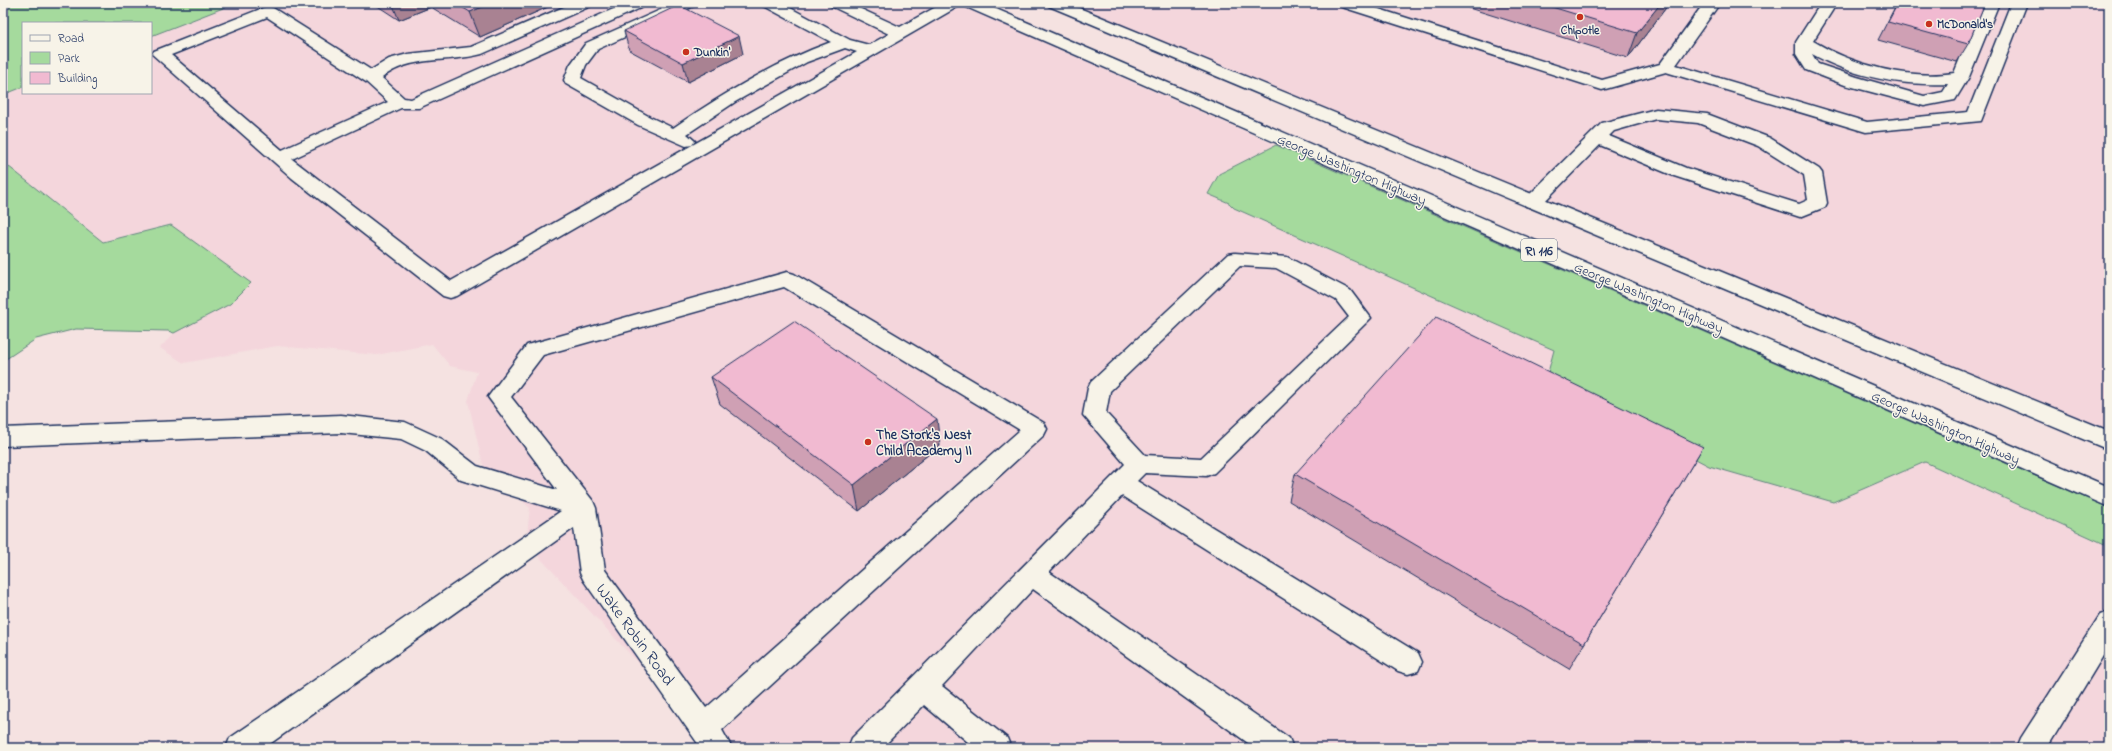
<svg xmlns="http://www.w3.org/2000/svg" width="2112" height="751" font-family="'Indie Flower',sans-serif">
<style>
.built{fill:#f4d6dc}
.green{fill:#a5da9d;stroke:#60847e}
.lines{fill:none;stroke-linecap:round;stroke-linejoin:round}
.minor-casing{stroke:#1b2f5e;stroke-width:3}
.major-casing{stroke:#1b2f5e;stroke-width:3}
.minor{fill:#f7f3e8;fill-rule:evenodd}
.major{fill:#f7f3e8;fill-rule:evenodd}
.wall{fill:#cfa0b4;stroke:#1b2f5e}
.shaded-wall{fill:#a98292;stroke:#1b2f5e}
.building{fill:#f1bad1;stroke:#1b2f5e}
.poi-dot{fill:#c8321e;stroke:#f7f3e8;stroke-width:1.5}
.labels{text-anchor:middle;stroke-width:3;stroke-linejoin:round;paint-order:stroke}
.far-poi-label{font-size:12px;font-weight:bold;fill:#1b2f5e;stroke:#f7f3e8;text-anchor:start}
.shield{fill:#f7f3e8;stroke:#5d6a87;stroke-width:1}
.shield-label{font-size:13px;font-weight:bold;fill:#1b2f5e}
.street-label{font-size:14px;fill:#1b2f5e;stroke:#f7f3e8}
.poi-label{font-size:14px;font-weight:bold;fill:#1b2f5e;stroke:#f7f3e8;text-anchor:start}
.near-street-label{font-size:17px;fill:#1b2f5e;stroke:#f7f3e8}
</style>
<rect width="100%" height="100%" fill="#f5e2e1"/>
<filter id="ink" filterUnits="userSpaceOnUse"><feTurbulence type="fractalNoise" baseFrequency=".025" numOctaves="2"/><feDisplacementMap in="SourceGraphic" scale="8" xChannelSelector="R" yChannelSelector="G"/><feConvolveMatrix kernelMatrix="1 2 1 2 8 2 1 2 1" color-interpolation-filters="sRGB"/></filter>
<g filter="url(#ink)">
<g class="built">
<path d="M 236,3 L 954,3 L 1276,145 L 1219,174 L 1208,194 L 1229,203 L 1234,208 L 1554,350 L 1833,502 L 1925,462 L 2109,546 L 2109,748 L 718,748 L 526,543 L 530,508 L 483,465 L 468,401 L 477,372 L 450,366 L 432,344 L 377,355 L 277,346 L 184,363 L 160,348 L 174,333 L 230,304 L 171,225 L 103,242 L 3,162 L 3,95 L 23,87 L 23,93 L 151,93 L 151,36 Z"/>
<path d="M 1043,3 L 2109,3 L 2109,447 L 1119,35 Z"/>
</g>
<g class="green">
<path d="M 3,3 L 236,3 L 151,36 L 151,23 L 23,23 L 23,87 L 3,95 Z"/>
<path d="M 1276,145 L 2109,508 L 2109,546 L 1925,462 L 1833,502 L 1709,466 L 1546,380 L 1554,350 L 1234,208 L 1229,203 L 1208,194 L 1219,174 Z"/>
<path d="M 3,162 L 103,242 L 171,225 L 251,283 L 230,304 L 174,333 L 168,331 L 76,329 L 36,339 L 3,361 Z"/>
</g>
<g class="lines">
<g class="minor-casing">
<g id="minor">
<path d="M 573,3 L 594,3 L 591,6 L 482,54 C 449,63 409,55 382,78 L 404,98 L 411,99 L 627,3 L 648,3 L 645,6 L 419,108 L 401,108 L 292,159 L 451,281 L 857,52 L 845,48 L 807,62 L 735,102 L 687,134 L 695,141 L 692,145 L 686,146 L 638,125 L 566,84 L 564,80 L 570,65 L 586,43 L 676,3 L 697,3 L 694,6 L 598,49 L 586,65 L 581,78 L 650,117 L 673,128 C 723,94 774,63 831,42 L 764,6 L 761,3 L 781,3 L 850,40 L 869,45 L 889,34 L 831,6 L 828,3 L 848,3 L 900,27 L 943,3 L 962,3 L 959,6 L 457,296 L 450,298 L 443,296 L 292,178 L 152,54 L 154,51 L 268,6 L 273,8 L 371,70 L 389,59 L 408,54 L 471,47 ZM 267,17 L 366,82 L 388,102 L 282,150 L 171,55 Z"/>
<path d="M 1336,3 L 1360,3 L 1602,80 L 1660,64 L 1704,3 L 1720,3 L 1676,65 L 1867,122 L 1968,112 L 2011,3 L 2027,3 L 1981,121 L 1866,132 L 1666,72 L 1602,90 L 1339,6 Z"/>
<path d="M 1821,3 L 1837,3 L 1813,41 L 1815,42 C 1853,65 1909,80 1954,73 L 1983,3 L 1999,3 L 1969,77 L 1955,100 L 1924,106 L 1845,85 L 1806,70 L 1796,54 L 1796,42 ZM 1812,54 C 1852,77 1902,86 1948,84 L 1943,92 L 1924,96 L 1857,77 L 1818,64 Z"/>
<path d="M 1656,109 L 1707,114 L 1770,138 L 1819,169 L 1822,173 L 1827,203 L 1825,207 L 1800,217 L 1674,176 L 1600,145 L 1540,206 L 1533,208 L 1526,206 L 1524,202 L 1526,198 L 1602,123 ZM 1656,119 L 1698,123 L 1758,146 L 1804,175 L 1808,200 L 1799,204 L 1686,168 L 1609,136 L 1614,131 Z"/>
<path d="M 1235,253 L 1287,257 L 1350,290 L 1371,318 L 1214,473 L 1206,476 L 1145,473 L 1137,481 L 1418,653 L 1422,662 L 1418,671 L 1408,674 L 1398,671 L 1122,496 L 1049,572 L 1289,738 L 1293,748 L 1255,748 L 1033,589 L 942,686 L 1007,738 L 1011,748 L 975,748 L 924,705 L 882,748 L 848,748 L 852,738 L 1125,464 L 1083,415 L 1088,388 L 1091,382 L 1228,254 ZM 1240,266 L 1276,268 L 1336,300 L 1349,317 L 1201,458 L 1145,455 L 1106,413 L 1110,391 Z"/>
<path d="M 787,272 L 794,274 L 1044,423 L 1047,429 L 1044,435 L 722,730 L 732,748 L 701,748 L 584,581 L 580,573 L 574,528 L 264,748 L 226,748 L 230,738 L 561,511 L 461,480 L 426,451 L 401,439 L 341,433 L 3,446 L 3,428 L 341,415 L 405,422 L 442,439 L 477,466 L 557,490 L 488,397 L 527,345 ZM 784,287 L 1020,430 L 706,708 L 605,570 L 596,508 L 593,501 L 511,397 L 543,355 Z"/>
<path d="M 2109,612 L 2109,646 L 2047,748 L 2017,748 L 2021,738 L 2100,615 Z"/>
</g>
</g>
<g class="major-casing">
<g id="major">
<path d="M 961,3 L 982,3 L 2109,487 L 2109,507 L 964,6 Z"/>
<path d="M 1046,3 L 1067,3 L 2109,431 L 2109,450 L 1049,6 Z"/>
</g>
</g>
<use href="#minor" class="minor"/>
<use href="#major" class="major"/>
</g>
<g class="wall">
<path d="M 373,3 L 557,3 L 480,37 L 431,7 L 399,20 Z"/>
<path d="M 1453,3 L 1668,3 L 1665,9 L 1628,58 Z"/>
<path d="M 1897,3 L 1985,3 L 1968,44 L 1957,62 L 1878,40 Z"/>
<path d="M 624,31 L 743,54 L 688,82 L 629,50 Z"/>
<path d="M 711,377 L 940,445 L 859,511 L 720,404 Z"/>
<path d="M 1703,447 L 1569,669 L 1289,501 L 1295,474 Z"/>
</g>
<g class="shaded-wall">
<path d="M 392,3 L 429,3 L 431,7 L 399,20 Z"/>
<path d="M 492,3 L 557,3 L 480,37 L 470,12 Z"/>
<path d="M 1661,3 L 1668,3 L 1665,9 L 1628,58 L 1637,33 Z"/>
<path d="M 739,36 L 743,54 L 688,82 L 683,63 Z"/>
<path d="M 937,419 L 940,445 L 859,511 L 854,485 Z"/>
</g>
<g class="building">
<path d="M 455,3 L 492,3 L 470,12 Z"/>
<path d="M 1539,3 L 1661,3 L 1637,33 Z"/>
<path d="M 1898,3 L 1985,3 L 1968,44 L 1888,22 Z"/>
<path d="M 679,5 L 739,36 L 683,63 L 624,31 Z"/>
<path d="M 1436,317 L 1703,447 L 1584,644 L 1295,474 Z"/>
<path d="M 794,321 L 937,419 L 854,485 L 711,377 Z"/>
</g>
</g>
<g class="poi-dot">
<circle cx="1580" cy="17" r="4"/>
<circle cx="1929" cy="24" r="4"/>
<circle cx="686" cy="52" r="4"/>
<circle cx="868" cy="442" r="4"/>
</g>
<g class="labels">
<g class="far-poi-label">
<text x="1937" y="28">McDonald's</text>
<text x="1580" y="34" text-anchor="middle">Chipotle</text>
<text x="694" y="56">Dunkin'</text>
</g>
<rect class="shield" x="1521" y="239" width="36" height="22" rx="3"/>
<g class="shield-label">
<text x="1539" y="255">RI 116</text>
</g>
<g class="street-label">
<text transform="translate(1352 169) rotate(23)" y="5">George Washington Highway</text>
<text transform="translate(1649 297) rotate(23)" y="5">George Washington Highway</text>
<text transform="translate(1946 427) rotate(24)" y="5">George Washington Highway</text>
</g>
<g class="poi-label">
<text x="876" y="439">The Stork's Nest<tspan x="876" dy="16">Child Academy II</tspan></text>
</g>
<g class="near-street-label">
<text transform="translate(636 634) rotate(54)" y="6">Wake Robin Road</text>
</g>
</g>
<rect width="2112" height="751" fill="none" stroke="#f7f3e8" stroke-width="16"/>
<rect x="8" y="8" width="2096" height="735" fill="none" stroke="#1b2f5e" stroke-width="1.5" filter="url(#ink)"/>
<rect x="22" y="22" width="130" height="72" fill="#f7f3e8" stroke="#9fa5b1"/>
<rect x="30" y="35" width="20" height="6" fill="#f7f3e8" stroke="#9fa5b1"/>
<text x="58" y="42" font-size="12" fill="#1b2f5e">Road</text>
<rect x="30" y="52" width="20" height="12" fill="#a5da9d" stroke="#9fa5b1"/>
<text x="58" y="62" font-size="12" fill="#1b2f5e">Park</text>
<rect x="30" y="72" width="20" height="12" fill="#f1bad1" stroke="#9fa5b1"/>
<text x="58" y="82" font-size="12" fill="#1b2f5e">Building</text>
</svg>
